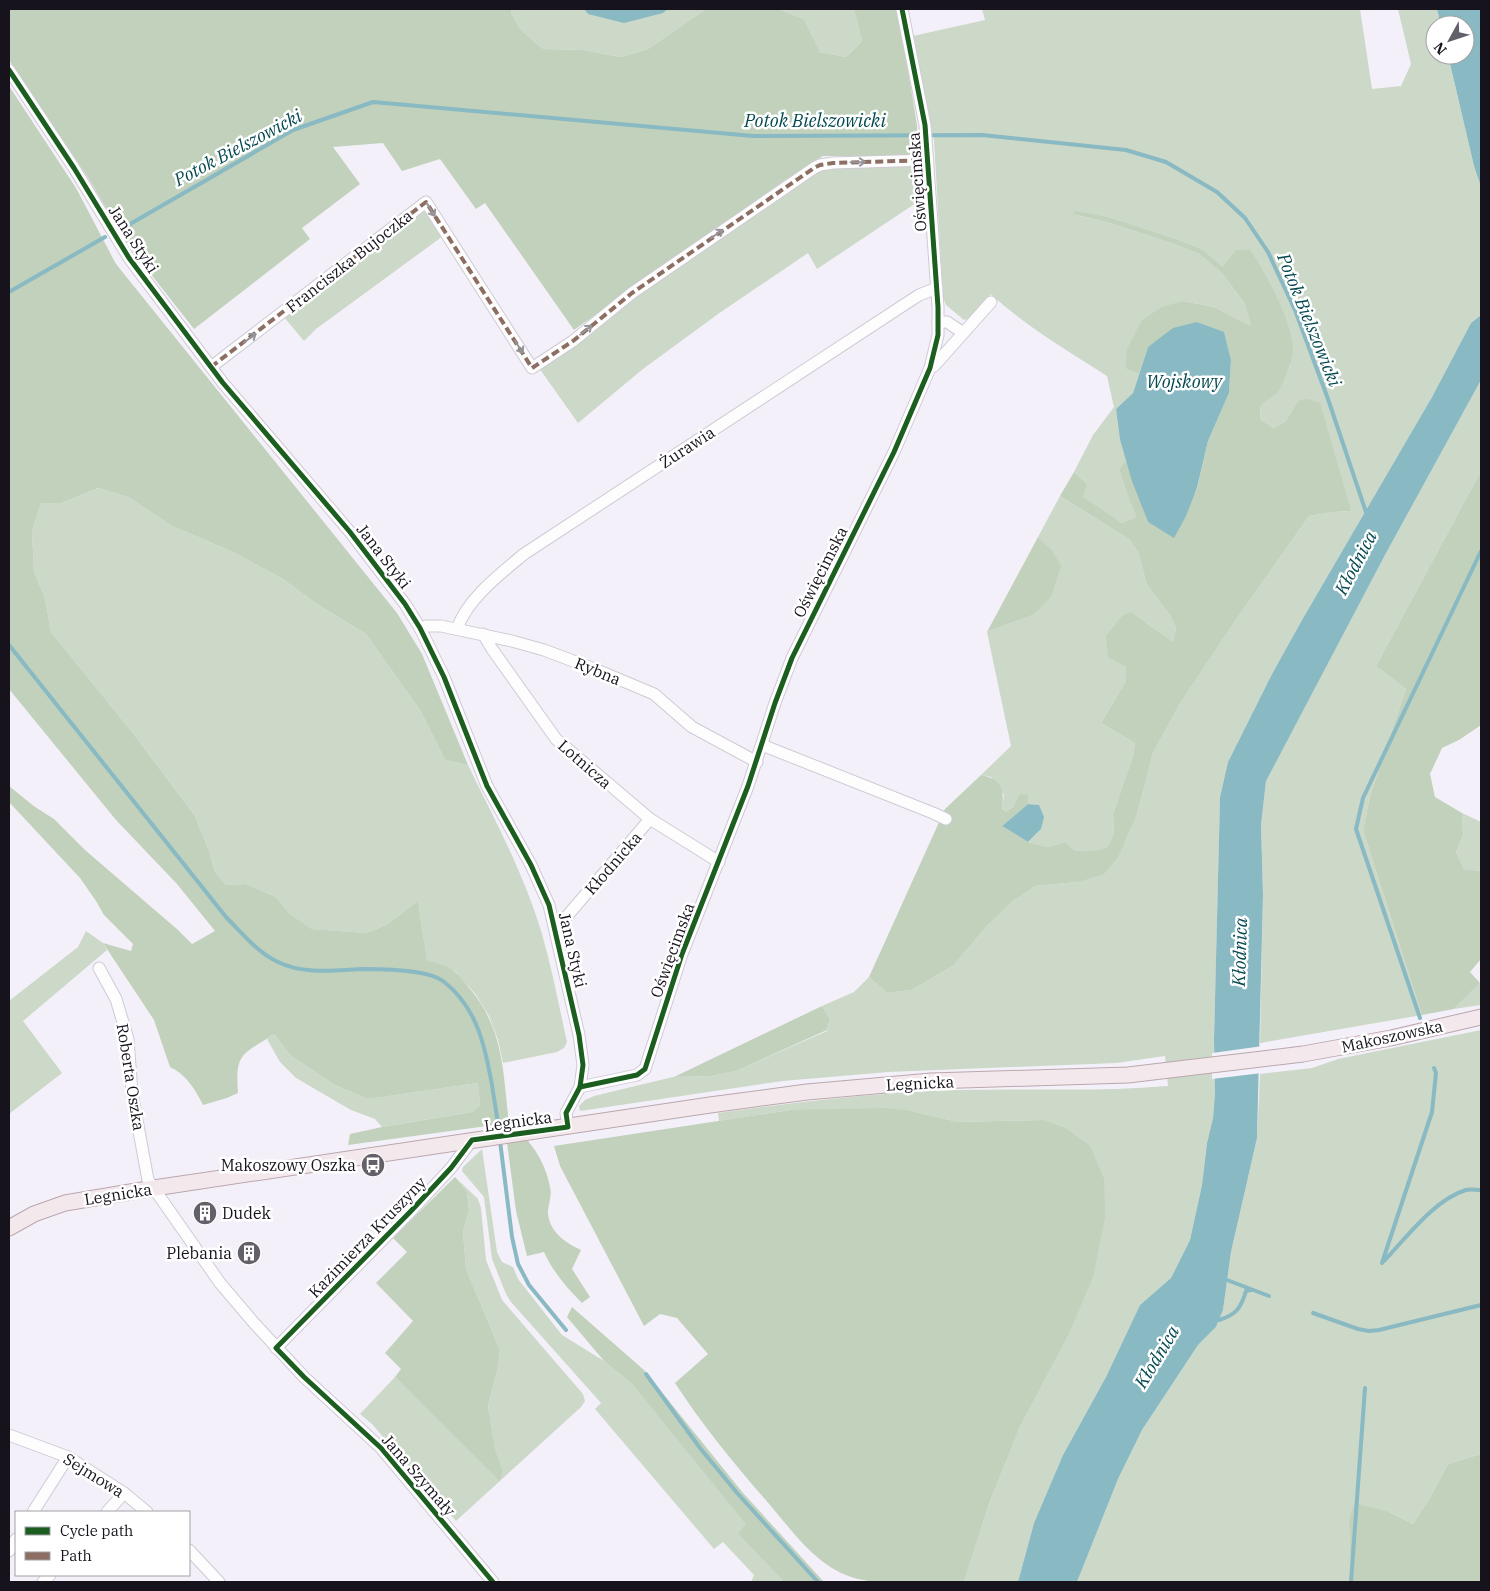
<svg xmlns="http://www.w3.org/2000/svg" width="1490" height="1591" font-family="'IBM Plex Serif',serif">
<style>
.green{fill:#ccd8c8}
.forest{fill:#c1d1bb}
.water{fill:#89b9c2}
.pier{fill:#f4f0f9}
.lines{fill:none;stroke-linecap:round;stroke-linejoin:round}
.stream{stroke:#89b9c2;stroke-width:4}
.minor-casing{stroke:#cfcad4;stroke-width:13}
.major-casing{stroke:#bba7af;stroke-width:17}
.minor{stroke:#fdfdfe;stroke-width:11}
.major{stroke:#f3e8eb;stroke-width:15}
.quiet{stroke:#8d6e63;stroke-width:4;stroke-dasharray:8 4;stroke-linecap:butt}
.cycleway-casing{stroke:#fff;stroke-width:8}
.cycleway{stroke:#1b5e20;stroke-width:5}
.oneway{stroke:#969499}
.labels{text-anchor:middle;stroke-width:5;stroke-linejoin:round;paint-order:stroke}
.street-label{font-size:16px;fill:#17131d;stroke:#fff}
.poi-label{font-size:16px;fill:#17131d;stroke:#fff;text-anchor:end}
.water-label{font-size:18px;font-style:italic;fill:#03484f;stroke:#fff}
</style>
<rect width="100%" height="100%" fill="#f4f0f9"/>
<g class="green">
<path d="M 512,9 L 584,9 L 588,14 L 663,13 L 668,9 L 706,9 L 648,49 L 621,57 L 583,50 L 543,49 L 521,30 L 511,13 Z"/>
<path d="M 778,9 L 854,9 L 862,41 L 846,57 L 820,52 L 804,19 Z"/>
<path d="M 982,9 L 1360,9 L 1372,89 L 1401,86 L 1411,64 L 1398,9 L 1437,9 L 1441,25 L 1435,25 L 1435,55 L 1448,55 L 1474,166 L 1481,187 L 1481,315 L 1471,323 L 1432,397 L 1302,620 L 1272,674 L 1228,762 L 1220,797 L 1214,1040 L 1215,1093 L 1213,1118 L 1207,1143 L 1202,1185 L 1190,1240 L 1171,1278 L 1140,1305 L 1106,1377 L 1063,1455 L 1034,1523 L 1018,1582 L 964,1582 L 989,1504 L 1020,1427 L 1068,1336 L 1043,1120 L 958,1122 L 911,1111 L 790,1110 L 719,1121 L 718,1113 C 798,1102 879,1092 959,1090 C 1029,1088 1099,1092 1168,1086 L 1165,1056 L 1116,1063 L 888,1072 L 783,1081 L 580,1111 L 579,1106 L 585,1100 L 594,1096 L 673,1077 L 711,1076 L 736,1071 L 827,1031 L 830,1019 L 822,1006 L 854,992 L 869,977 L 887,993 L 912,990 L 954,965 L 986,927 L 1012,900 L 1035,886 L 1078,882 L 1137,814 L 1153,753 L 1179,705 L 1235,621 L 1309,516 L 1334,512 L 1351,511 L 1298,401 L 1285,422 L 1273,428 L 1260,419 L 1261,405 L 1277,392 L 1290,365 L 1223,267 L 1202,249 L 1176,239 L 1112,218 L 1073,214 L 1110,223 L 1174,244 L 1199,254 L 1222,273 L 1245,304 L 1251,326 L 1214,307 L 1183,301 L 1126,369 L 1139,374 L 1133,393 L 1116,409 L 1120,440 L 1126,460 L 1119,469 L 1128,497 L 1138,517 L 1122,523 L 1082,497 L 1087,484 L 1074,472 L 1093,435 L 1114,407 L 1107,376 C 1068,351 1025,326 991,294 L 968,319 L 964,320 L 946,305 L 943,297 L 934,141 L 913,36 L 985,20 Z"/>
<path d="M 921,165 L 923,167 L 925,197 L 817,269 L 808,253 L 718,314 L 643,369 L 578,423 L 539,368 L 687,260 L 824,167 Z"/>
<path d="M 420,211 L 428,213 L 443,236 L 316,329 L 304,341 L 284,317 Z"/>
<path d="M 1481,380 L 1481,471 L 1376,666 L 1406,689 L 1370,796 L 1363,830 L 1422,1015 L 1260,1043 L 1263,895 L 1261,825 L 1266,780 L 1385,555 Z"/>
<path d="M 98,488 L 128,497 L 172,526 L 233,552 L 283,579 L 317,604 L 366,634 L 420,710 L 445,760 L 468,765 C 495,820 524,874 542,934 C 552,969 559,1006 567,1042 L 564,1048 L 557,1052 L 503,1063 L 498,1040 L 489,1016 L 476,995 L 456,972 L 427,960 L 418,901 L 386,925 L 366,933 L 310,929 L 289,913 L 276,897 L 246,884 L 226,885 L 215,872 L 209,851 L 195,816 L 132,732 L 51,632 L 45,598 L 34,572 L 32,531 L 41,503 L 62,503 Z"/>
<path d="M 1060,496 L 1129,539 L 1138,552 L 1147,585 L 1170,615 L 1176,628 L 1173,643 L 1147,623 L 1126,667 L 1126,681 L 1101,723 L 1135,743 L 1133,756 L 1113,814 L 1114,834 L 1107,847 L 1097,850 L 1075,851 L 1065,842 L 1048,847 L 1028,842 L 1041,829 L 1039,805 L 1028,804 L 1028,795 L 1006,812 L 1002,808 L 1004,795 L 991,777 L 981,775 L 1011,746 L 987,632 L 1033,615 L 1051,549 L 1038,537 Z"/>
<path d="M 1462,813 L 1481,822 L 1481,871 L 1464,869 L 1456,852 L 1463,835 Z"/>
<path d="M 86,931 L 103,943 L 107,950 L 23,1021 L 62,1073 L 9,1114 L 9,1001 L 78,947 Z"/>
<path d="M 1480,983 L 1481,983 L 1481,1005 L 1454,1009 Z"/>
<path d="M 1481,1030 L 1481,1454 L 1448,1464 L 1431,1496 L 1413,1524 L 1389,1512 L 1349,1522 L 1351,1582 L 1077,1582 L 1118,1479 L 1142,1430 L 1198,1345 L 1216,1327 L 1223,1310 L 1231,1252 L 1257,1138 L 1260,1074 L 1312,1068 L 1338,1059 Z"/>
<path d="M 274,1034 L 290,1055 L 335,1085 L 368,1099 L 478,1083 L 480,1105 L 472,1112 L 382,1127 L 375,1119 L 351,1110 L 296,1078 L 280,1062 L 267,1039 Z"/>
<path d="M 482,1149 L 497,1252 L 502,1262 L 513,1267 L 518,1279 L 562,1335 L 604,1361 L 632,1384 L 747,1524 L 739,1535 L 784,1582 L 751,1582 L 754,1575 L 723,1542 L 714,1549 L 595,1409 L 601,1403 L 511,1302 L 506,1294 L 492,1259 L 484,1197 L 462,1171 L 463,1167 Z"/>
<path d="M 455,1177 L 478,1199 L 481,1208 L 486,1260 L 502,1300 L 583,1394 L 585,1401 L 581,1407 L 456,1521 L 372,1424 L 360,1414 L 395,1377 L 500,1480 L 503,1471 L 495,1448 L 488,1406 L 497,1371 L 500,1350 L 466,1269 L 463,1232 L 469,1210 L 467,1192 Z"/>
</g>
<g class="forest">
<path d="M 9,9 L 512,9 L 511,13 L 521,30 L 543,49 L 583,50 L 621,57 L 648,49 L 706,9 L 778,9 L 804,19 L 820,52 L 846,57 L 862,41 L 854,9 L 898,9 L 917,125 L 918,156 L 823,156 L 782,182 L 574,330 L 485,203 L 476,209 L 440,159 L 402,171 L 383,143 L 333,147 L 360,184 L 302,228 L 310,239 L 194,329 L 128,245 L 89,179 L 9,60 Z"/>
<path d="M 9,86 L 76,188 L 116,264 L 397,613 L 422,654 L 468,765 L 445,760 L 420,710 L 366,634 L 317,604 L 283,579 L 233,552 L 172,526 L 128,497 L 98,488 L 62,503 L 41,503 L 32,531 L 34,572 L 45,598 L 51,632 L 132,732 L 195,816 L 209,851 L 215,872 L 226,885 L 246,884 L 276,897 L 289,913 L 311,929 L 366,933 L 386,925 L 418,901 L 427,960 C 436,963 448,966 455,972 C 461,976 466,984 470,989 C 504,1029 503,1073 509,1123 L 348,1145 L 350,1134 L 382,1127 L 472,1112 L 480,1105 L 478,1083 L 368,1099 L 335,1085 L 290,1055 L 274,1034 C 243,1055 235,1051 238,1093 L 227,1098 L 203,1105 C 195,1089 186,1074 170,1067 L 154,1020 L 103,943 L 131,951 L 133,944 L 104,915 L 96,901 L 80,878 L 9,802 L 9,786 L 35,807 L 54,819 L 85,850 L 178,930 L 192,944 L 215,931 L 177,884 L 116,820 L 9,689 Z"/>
<path d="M 1075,211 L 1112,218 L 1176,239 L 1202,249 L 1223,267 L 1236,250 L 1250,250 C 1265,271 1293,324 1293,349 C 1293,360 1283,385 1277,393 C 1272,397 1266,401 1261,405 L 1260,419 L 1273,428 L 1285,422 L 1298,401 L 1307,399 L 1320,403 L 1351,511 L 1334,512 L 1309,516 L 1235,621 L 1179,705 L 1153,753 L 1137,814 L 1118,857 L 1104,874 L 1078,882 L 1035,886 L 1012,901 L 986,927 L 954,965 L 912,990 L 887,993 L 869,977 L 945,809 L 981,775 C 1001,779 1005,789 1002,808 L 1006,812 L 1014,806 L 1020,794 L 1028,795 L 1028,804 L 1002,826 L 1028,842 L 1048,847 L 1065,842 L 1075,851 L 1097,850 L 1107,847 L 1114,834 L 1113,814 L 1133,756 L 1135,743 L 1101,723 L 1126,681 L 1126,667 L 1108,657 L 1106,636 L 1123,615 L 1131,612 L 1173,642 L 1176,628 L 1170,615 L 1147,585 L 1138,552 L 1129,539 L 1060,496 L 1074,472 L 1087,484 L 1083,497 L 1122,523 L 1137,517 L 1128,497 L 1119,469 L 1126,460 L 1148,522 L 1174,537 L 1197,489 L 1208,441 L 1229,393 L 1231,360 L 1224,333 L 1197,322 L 1148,347 L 1139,374 L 1126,369 L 1127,349 L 1142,320 L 1162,307 L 1183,301 L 1214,307 L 1251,326 L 1245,304 L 1222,273 L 1199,254 L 1174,244 L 1110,223 L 1073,214 Z"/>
<path d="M 1481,471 L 1481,725 L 1459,740 L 1442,748 L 1430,774 L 1435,797 L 1462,813 L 1463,835 L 1456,852 L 1464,869 L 1481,871 L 1481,959 L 1470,972 L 1480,983 L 1454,1009 L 1422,1015 L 1363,830 L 1370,796 L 1406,689 L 1376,666 Z"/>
<path d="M 1038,537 L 1051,549 L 1061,566 L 1051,597 L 1033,615 L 987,632 Z"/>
<path d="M 822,1006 L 830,1019 L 827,1030 L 736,1071 L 711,1076 L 674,1077 Z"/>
<path d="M 887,1108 L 911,1111 L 958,1122 L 1043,1120 L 1065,1128 L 1090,1146 L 1104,1179 L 1105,1217 L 1093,1277 L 1068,1336 L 1020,1427 L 989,1504 L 964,1582 C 932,1582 881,1587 851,1577 C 816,1565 793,1532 770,1505 C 736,1466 703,1426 675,1383 L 708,1354 L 677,1318 L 660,1314 L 644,1326 L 560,1166 L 554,1146 L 790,1110 Z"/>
<path d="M 516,1140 L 528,1141 C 539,1154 547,1170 550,1187 C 552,1194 549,1203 548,1210 C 547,1230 565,1243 581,1250 L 572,1269 L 590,1297 L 582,1303 C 567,1288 553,1272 544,1252 L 527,1256 L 516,1211 L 507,1143 Z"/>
<path d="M 455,1177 L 467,1192 L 469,1210 L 463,1232 L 466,1269 L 500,1350 L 497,1371 L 488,1406 L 495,1448 L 503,1471 L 500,1481 L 395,1377 L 401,1369 L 385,1353 L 413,1321 L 376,1283 L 407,1252 L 393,1238 Z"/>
<path d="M 572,1307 L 644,1370 L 743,1493 L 824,1582 L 784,1582 L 738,1534 L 746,1524 L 632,1384 L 604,1361 L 567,1317 Z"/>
<path d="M 1481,1454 L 1481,1582 L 1351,1582 L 1349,1522 L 1354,1503 L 1389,1512 L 1413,1524 L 1431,1496 L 1448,1464 Z"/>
</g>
<g class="water">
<path d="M 584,9 L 668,9 L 663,13 L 624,23 L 588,14 Z"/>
<path d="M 1437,9 L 1481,9 L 1481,187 L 1474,166 L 1448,55 L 1465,55 L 1465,25 L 1441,25 Z"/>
<path d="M 1481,315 L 1481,380 L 1385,555 L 1266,781 L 1261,825 L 1263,895 L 1257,1138 L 1231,1252 L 1223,1310 L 1216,1327 L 1198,1345 L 1142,1430 L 1118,1479 L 1077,1582 L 1018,1582 L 1034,1523 L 1063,1455 L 1106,1377 L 1140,1305 L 1171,1278 L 1190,1240 L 1202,1185 L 1207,1143 L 1213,1118 L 1215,1093 L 1214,1040 L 1220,797 L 1228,762 L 1272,674 L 1302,620 L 1432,397 L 1471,323 Z"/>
<path d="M 1197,322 L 1224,332 L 1231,360 L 1229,393 L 1208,441 L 1197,488 L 1186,516 L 1174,538 L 1148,522 L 1132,481 L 1120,440 L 1116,409 L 1133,393 L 1148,347 L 1173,328 Z"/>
<path d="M 1028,804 L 1039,805 L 1044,817 L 1041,829 L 1028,842 L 1002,826 Z"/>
</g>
<path class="pier" d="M 1263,1046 L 1262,1073 L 1212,1079 L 1212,1053 Z"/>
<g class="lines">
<g class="stream">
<path d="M 118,231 L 293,130 L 373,102 L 753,136 L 982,135 L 1126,150 L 1166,162 L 1217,192 L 1245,218 L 1268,252 L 1295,310 L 1328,399 L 1367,515"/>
<path d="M 9,292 L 105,237"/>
<path d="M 9,645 L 226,917 C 242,933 257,952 278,962 C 304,975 336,970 364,969 C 383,969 428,970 443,981 C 477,1007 485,1046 492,1085 C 494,1101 498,1118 499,1134"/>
<path d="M 1420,1018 L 1356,829 L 1363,798 L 1481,551"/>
<path d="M 500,1141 L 512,1237 L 518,1264 L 529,1285 L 566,1330"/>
<path d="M 1384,1261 C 1406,1238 1435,1199 1466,1190 C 1471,1189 1476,1190 1481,1190"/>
<path d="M 1382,1263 L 1432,1112 L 1436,1073 L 1434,1068"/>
<path d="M 1227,1280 L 1269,1296"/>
<path d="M 1313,1313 L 1358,1329 L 1369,1331 L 1379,1330 L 1481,1305"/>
<path d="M 1219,1320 C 1236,1315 1241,1308 1246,1291 L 1251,1290"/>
<path d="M 646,1374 L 700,1448 L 738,1494 L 818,1582"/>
<path d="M 1351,1582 L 1365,1388"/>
</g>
<g class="minor-casing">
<g id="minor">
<path d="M 9,70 L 74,168 L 129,258 L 223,383 L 350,532 L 405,604 L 420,628 L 444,677 L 487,786 L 531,865 L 549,905 L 579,1035 L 583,1065 L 580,1087 L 566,1113 L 568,1127"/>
<path d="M 938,322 L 947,322 L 962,332"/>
<path d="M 934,366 L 991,302"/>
<path d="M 211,367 L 426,202 L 532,368 L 573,341 L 632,293 L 814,168 L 820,165 L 833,163 L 928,160"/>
<path d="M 420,628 L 426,626 L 441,626 L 512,641 L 544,650 L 597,670 L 654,694 L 692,727 L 757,762"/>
<path d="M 457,629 C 467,599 500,574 524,554 L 919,295 L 937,288"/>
<path d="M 483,634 L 492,649 L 556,739 L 650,819 L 719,862"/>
<path d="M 762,745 L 933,813 L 946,819"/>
<path d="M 556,929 L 650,819"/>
<path d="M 99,968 L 116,999 L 128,1039 L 132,1093 L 148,1180 L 220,1283 L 254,1323 L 304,1377 L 381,1448 L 493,1582"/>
<path d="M 580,1087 L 637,1075 L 645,1069 L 682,954 L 748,786 L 775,703 L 792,658 L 894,452 L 930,368 L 938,335 L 938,307 L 925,125 L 902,9"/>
<path d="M 276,1348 L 411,1211 L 451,1168 L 472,1140"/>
<path d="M 9,1435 L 68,1457 L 124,1493 L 147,1512"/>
<path d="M 33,1512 L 68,1457"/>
<path d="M 107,1512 L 124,1493"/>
<path d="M 189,1550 L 219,1582"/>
<path d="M 9,1551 L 16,1539"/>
<path d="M 43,1582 L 50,1575"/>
</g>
</g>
<g class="major-casing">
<path id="major" d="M 9,1228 L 34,1214 L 65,1203 L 154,1188 L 710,1105 L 807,1092 L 931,1081 L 1128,1075 L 1303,1054 L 1391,1038 L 1481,1017"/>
</g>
<use href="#minor" class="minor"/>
<use href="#major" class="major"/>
<path class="quiet" d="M 211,367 L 426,202 L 532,368 L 573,341 L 632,293 L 814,168 L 820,165 L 833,163 L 928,160"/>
<g class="cycleway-casing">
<g id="cycleway">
<path d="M 9,70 L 74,168 L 129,258 L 223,383 L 350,532 L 405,604 L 420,628 L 444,677 L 487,786 L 531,865 L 549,905 L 579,1035 L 583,1065 L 580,1087 L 566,1113 L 568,1127 L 472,1140 L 451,1168 L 411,1211 L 276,1348 L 304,1377 L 381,1448 L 493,1582"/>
<path d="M 580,1087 L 637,1075 L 645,1069 L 682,954 L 748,786 L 775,703 L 792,658 L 894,452 L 930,368 L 938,335 L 938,307 L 925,125 L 902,9"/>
</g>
</g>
<use href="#cycleway" class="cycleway"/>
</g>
<defs><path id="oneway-shaft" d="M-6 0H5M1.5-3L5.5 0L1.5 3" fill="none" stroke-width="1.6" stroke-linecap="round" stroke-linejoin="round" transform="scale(1.25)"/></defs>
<g class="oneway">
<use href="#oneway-shaft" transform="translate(858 162) rotate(-1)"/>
<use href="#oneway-shaft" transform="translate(431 210) rotate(58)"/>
<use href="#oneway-shaft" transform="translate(717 234) rotate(-35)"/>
<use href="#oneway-shaft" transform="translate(586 330) rotate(-39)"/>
<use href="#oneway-shaft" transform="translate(250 338) rotate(-37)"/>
<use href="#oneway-shaft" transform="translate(519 347) rotate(57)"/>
</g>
<defs>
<g id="bus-disc" transform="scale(1.25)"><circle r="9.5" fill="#64606a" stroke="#fff"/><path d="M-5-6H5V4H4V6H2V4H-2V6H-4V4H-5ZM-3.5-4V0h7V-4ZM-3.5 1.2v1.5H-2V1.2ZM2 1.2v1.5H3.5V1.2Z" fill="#fff"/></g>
<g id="building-disc" transform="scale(1.25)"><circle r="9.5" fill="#64606a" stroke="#fff"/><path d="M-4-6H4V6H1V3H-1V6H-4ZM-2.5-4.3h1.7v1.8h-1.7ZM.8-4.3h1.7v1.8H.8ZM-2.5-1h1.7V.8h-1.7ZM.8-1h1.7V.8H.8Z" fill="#fff"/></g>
</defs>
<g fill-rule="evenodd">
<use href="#bus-disc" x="373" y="1165"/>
<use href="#building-disc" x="205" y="1213"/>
<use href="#building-disc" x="249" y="1253"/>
</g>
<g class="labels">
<g class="street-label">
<text transform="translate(917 182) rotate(-94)" y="6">Oświęcimska</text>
<text transform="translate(134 239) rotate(57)" y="6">Jana Styki</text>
<text transform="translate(349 261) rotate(-38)" y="6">Franciszka Bujoczka</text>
<text transform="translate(687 447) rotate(-33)" y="6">Żurawia</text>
<text transform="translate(384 556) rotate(52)" y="6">Jana Styki</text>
<text transform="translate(820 572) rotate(-63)" y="6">Oświęcimska</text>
<text transform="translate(598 671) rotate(22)" y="6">Rybna</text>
<text transform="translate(585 764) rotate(41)" y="6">Lotnicza</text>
<text transform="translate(613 863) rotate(-49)" y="6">Kłodnicka</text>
<text transform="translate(573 950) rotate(77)" y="6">Jana Styki</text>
<text transform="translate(672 950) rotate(-70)" y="6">Oświęcimska</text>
<text transform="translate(1392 1036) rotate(-12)" y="6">Makoszowska</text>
<text transform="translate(131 1077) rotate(81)" y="6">Roberta Oszka</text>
<text transform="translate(920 1083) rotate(-3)" y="6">Legnicka</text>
<text transform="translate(518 1121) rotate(-8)" y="6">Legnicka</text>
<text transform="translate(118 1194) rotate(-9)" y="6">Legnicka</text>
<text transform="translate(367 1237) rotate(-46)" y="6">Kazimierza Kruszyny</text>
<text transform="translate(94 1475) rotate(32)" y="6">Sejmowa</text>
<text transform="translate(419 1475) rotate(49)" y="6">Jana Szymały</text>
</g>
<g class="poi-label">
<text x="356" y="1171">Makoszowy Oszka</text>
<text x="222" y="1219" text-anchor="start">Dudek</text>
<text x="232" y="1259">Plebania</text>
</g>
<g class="water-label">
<text x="815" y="127">Potok Bielszowicki</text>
<text transform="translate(238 148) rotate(-28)" y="6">Potok Bielszowicki</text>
<text transform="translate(1309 320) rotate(68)" y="6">Potok Bielszowicki</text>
<text x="1184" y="388">Wojskowy</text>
<text transform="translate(1356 563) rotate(-62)" y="6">Kłodnica</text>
<text transform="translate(1240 952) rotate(-88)" y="6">Kłodnica</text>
<text transform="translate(1157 1357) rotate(-59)" y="6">Kłodnica</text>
</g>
</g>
<rect width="1490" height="1591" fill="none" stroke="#17131d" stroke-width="20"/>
<rect x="15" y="1511" width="175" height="65" fill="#ffffff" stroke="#a2a1a5"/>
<rect x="25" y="1527" width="25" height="8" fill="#1b5e20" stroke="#a2a1a5"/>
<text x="60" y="1536" font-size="15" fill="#17131d">Cycle path</text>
<rect x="25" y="1552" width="25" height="8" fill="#8d6e63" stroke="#a2a1a5"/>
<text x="60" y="1561" font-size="15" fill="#17131d">Path</text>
<g transform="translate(1450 40) rotate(230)"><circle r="24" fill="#ffffff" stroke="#a2a1a5"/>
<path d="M0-4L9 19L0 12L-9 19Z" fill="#64606a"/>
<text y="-8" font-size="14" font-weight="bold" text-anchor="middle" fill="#17131d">N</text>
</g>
</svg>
